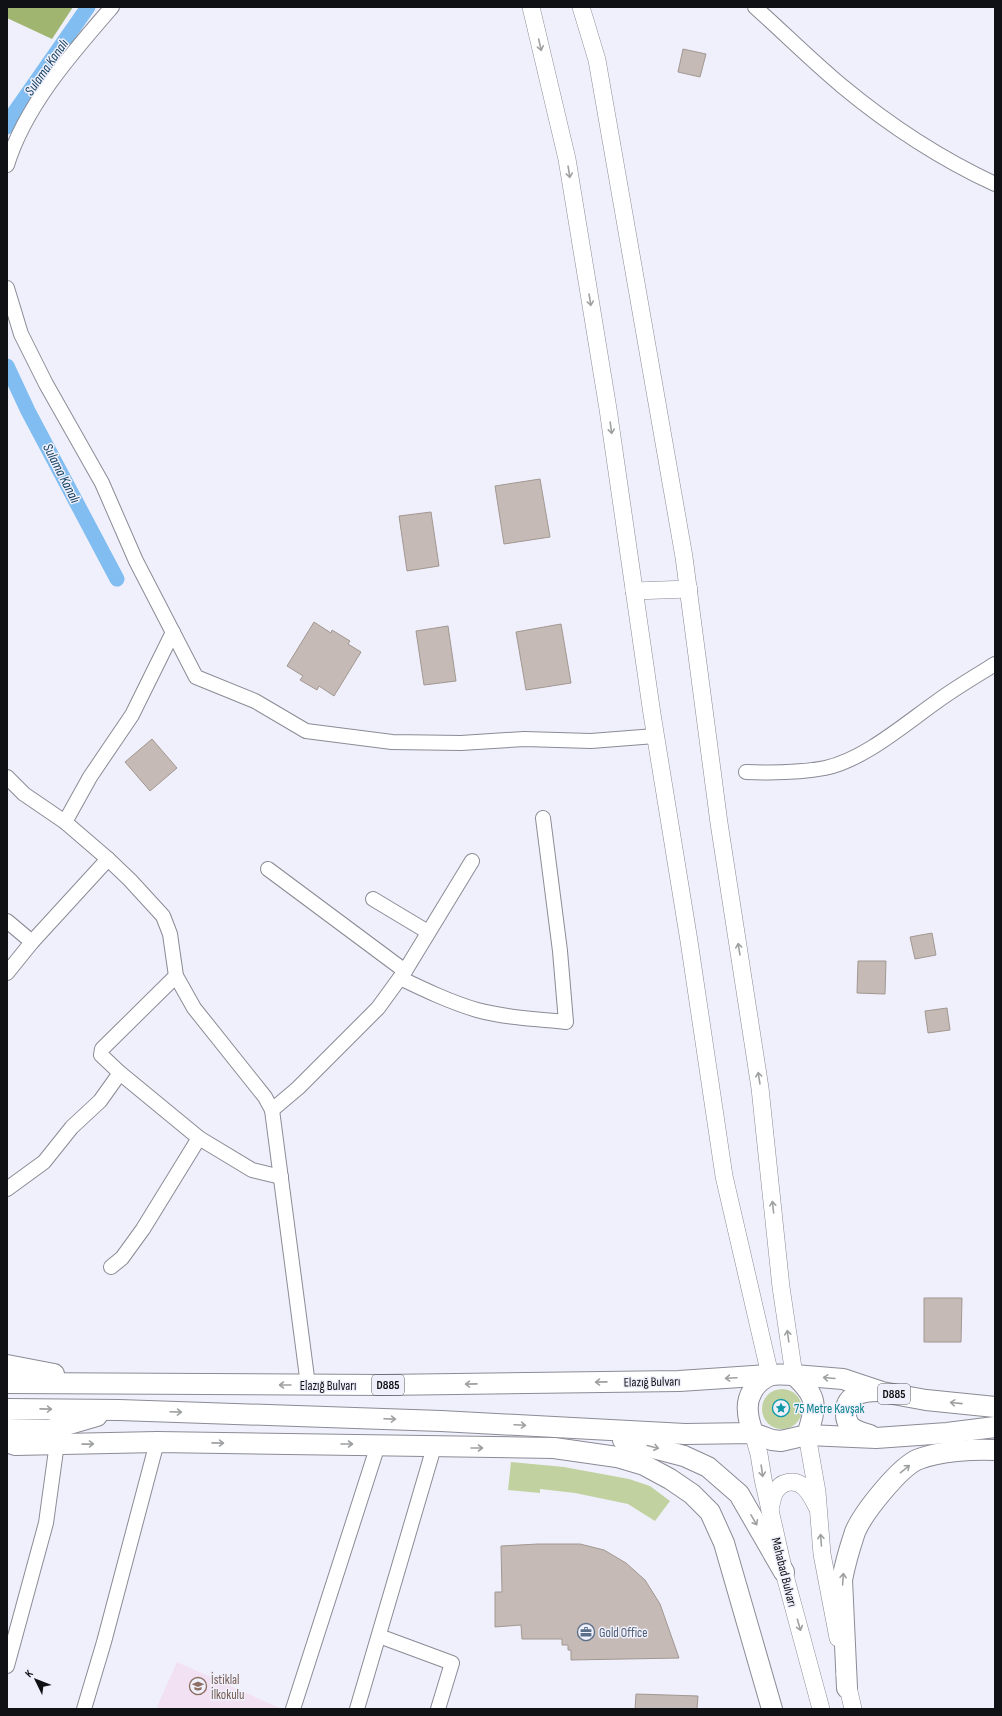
<svg xmlns="http://www.w3.org/2000/svg" width="1002" height="1716" font-family="'Sofia Sans Condensed',sans-serif">
<style>
.education{fill:#f2e1f2}
.green{fill:#c1d2a0}
.forest{fill:#9fb570}
.lines{fill:none;stroke-linecap:round;stroke-linejoin:round}
.canal{stroke:#81bdf1;stroke-width:15}
.building{fill:#c5bab5;stroke:#a29792}
.minor-casing{stroke:#8a8b95;stroke-width:16}
.major-casing{stroke:#8a8b95;stroke-width:18}
.highway-casing{stroke:#8a8b95;stroke-width:22}
.minor{stroke:#fff;stroke-width:14}
.major{stroke:#fff;stroke-width:17}
.highway{stroke:#fff;stroke-width:20}
.oneway{stroke:#9fa0a1}
.labels{text-anchor:middle;stroke-width:3;stroke-linejoin:round;paint-order:stroke}
.shield{fill:#eff0fb;stroke:#535459;stroke-width:1}
.shield-label{font-size:12px;font-weight:bold;fill:#101114}
.street-label{font-size:13px;fill:#101114;stroke:#eff0fb}
.culture-label{font-size:13px;fill:#0d838f;stroke:#eff0fb;text-anchor:start}
.service-label{font-size:13px;fill:#4e5e75;stroke:#eff0fb;text-anchor:start}
.education-label{font-size:13px;fill:#785e54;stroke:#eff0fb;text-anchor:start}
.water-label{font-size:14px;font-style:italic;fill:#103d5f;stroke:#eff0fb}
</style>
<rect width="100%" height="100%" fill="#eff0fb"/>
<path class="education" d="M 177,1662 L 282,1709 L 156,1709 Z"/>
<g class="green">
<circle cx="782" cy="1409" r="20"/>
<path d="M 511,1462 L 564,1467 L 629,1479 L 650,1486 L 670,1501 L 655,1521 L 628,1504 L 575,1493 L 540,1489 L 540,1493 L 508,1490 Z"/>
</g>
<path class="forest" d="M 7,7 L 73,7 L 52,39 L 7,18 Z"/>
<g class="lines">
<g class="canal">
<path d="M 7,127 L 14,113 L 88,7"/>
<path d="M 7,366 L 28,411 L 117,579"/>
</g>
</g>
<g class="building">
<path d="M 683,49 L 706,54 L 700,77 L 678,72 Z"/>
<path d="M 540,479 L 550,537 L 504,544 L 495,486 Z"/>
<path d="M 431,512 L 439,566 L 407,571 L 399,516 Z"/>
<path d="M 314,622 L 331,633 L 332,630 L 350,641 L 348,644 L 361,652 L 334,696 L 319,686 L 317,690 L 300,680 L 303,676 L 287,666 Z"/>
<path d="M 561,624 L 571,683 L 526,690 L 516,632 Z"/>
<path d="M 448,626 L 456,681 L 424,685 L 416,631 Z"/>
<path d="M 152,739 L 177,768 L 150,791 L 125,762 Z"/>
<path d="M 932,933 L 936,955 L 915,959 L 910,937 Z"/>
<path d="M 858,961 L 886,961 L 885,994 L 857,993 Z"/>
<path d="M 947,1008 L 950,1030 L 928,1033 L 925,1011 Z"/>
<path d="M 924,1298 L 962,1298 L 961,1342 L 924,1342 Z"/>
<path d="M 538,1544 L 580,1544 L 604,1550 L 626,1563 L 645,1580 L 660,1604 L 679,1658 L 571,1660 L 571,1650 L 568,1650 L 568,1645 L 562,1645 L 562,1639 L 522,1639 L 521,1625 L 495,1627 L 495,1592 L 502,1592 L 501,1546 Z"/>
<path d="M 636,1694 L 698,1696 L 697,1709 L 635,1709 Z"/>
</g>
<g class="lines">
<g class="minor-casing">
<g id="minor">
<path d="M 755,7 C 784,33 812,61 842,86 C 889,125 941,159 995,184"/>
<path d="M 7,165 C 25,106 72,53 112,7"/>
<path d="M 7,288 L 21,334 L 46,384 L 102,483 L 136,561 L 196,677 L 255,701 L 306,731 L 392,742 L 461,743 L 524,739 L 591,741 L 655,736"/>
<path d="M 746,772 C 773,773 799,773 825,768 C 864,760 906,723 939,700 C 957,687 976,676 995,664"/>
<path d="M 7,777 L 24,794 L 65,822 L 108,859 L 130,880 L 163,916 L 170,934 L 176,976 L 194,1008 L 265,1097 L 272,1110 L 308,1385"/>
<path d="M 65,822 L 90,777 L 132,715 L 173,632"/>
<path d="M 268,869 L 405,971"/>
<path d="M 373,899 L 428,932"/>
<path d="M 7,921 L 32,942"/>
<path d="M 7,973 L 32,942 L 108,859"/>
<path d="M 176,976 L 102,1049 L 101,1055 L 120,1073 L 199,1138 L 252,1170 L 281,1177"/>
<path d="M 400,978 C 425,990 450,1002 477,1010 C 506,1018 537,1019 566,1022 L 560,951 L 543,818"/>
<path d="M 272,1110 L 298,1088 L 378,1008 L 405,971 L 472,861"/>
<path d="M 7,1189 L 44,1162 L 72,1127 L 100,1101 L 120,1073"/>
<path d="M 111,1267 L 122,1258 L 143,1229 L 199,1138"/>
<path d="M 379,1636 L 452,1663 L 438,1709"/>
<path d="M 7,1666 L 46,1523 L 57,1443"/>
<path d="M 84,1709 L 104,1642 L 157,1442"/>
<path d="M 293,1709 L 378,1445"/>
<path d="M 357,1709 L 434,1447"/>
</g>
</g>
<g class="major-casing">
<g id="major">
<path d="M 531,7 L 567,159 L 608,409 L 652,714 L 689,941 L 724,1176 L 770,1375"/>
<path d="M 581,7 L 597,60 L 684,557 L 719,823 L 760,1088 L 781,1287 L 794,1375"/>
<path d="M 634,591 L 689,589"/>
<path d="M 753,1433 L 759,1454 L 763,1479 L 784,1572 L 821,1709"/>
<path d="M 807,1435 L 817,1492 L 822,1554 L 838,1638"/>
<path d="M 770,1510 C 771,1505 772,1499 774,1494 C 780,1481 795,1478 805,1488 C 810,1493 814,1501 817,1507"/>
<path d="M 845,1674 L 853,1709"/>
</g>
</g>
<g class="highway-casing">
<g id="highway">
<path d="M 7,1365 L 54,1374"/>
<path d="M 794,1375 L 843,1379 L 882,1392 L 926,1400 L 995,1407"/>
<path d="M 7,1383 L 383,1385 L 679,1381 L 770,1375"/>
<path d="M 7,1409 L 119,1410 L 441,1421 L 685,1434 L 753,1433 L 772,1440 L 781,1441 L 807,1435 C 817,1405 818,1397 794,1375 C 787,1375 776,1373 769,1376 C 755,1382 746,1397 748,1412 C 748,1419 751,1426 753,1433"/>
<path d="M 7,1429 L 49,1430 L 97,1416"/>
<path d="M 807,1435 L 876,1438 L 947,1433 L 995,1427"/>
<path d="M 870,1435 C 863,1433 855,1431 850,1426 C 847,1422 846,1419 846,1415 C 844,1395 862,1391 878,1391"/>
<path d="M 623,1440 L 684,1456 L 708,1467 L 739,1494 L 784,1572"/>
<path d="M 7,1442 L 15,1445 L 157,1442 L 554,1448 L 617,1457 L 644,1465 L 670,1479 L 692,1494 L 710,1512 L 724,1543 L 772,1709"/>
<path d="M 847,1688 L 842,1580 C 845,1564 850,1547 855,1532 C 863,1513 900,1466 919,1459 C 940,1451 973,1449 995,1450"/>
</g>
</g>
<use href="#minor" class="minor"/>
<use href="#major" class="major"/>
<use href="#highway" class="highway"/>
</g>
<defs><path id="oneway-shaft" d="M-6 0H5M1.5-3L5.5 0L1.5 3" fill="none" stroke-width="1.6" stroke-linecap="round" stroke-linejoin="round"/></defs>
<g class="oneway">
<use href="#oneway-shaft" transform="translate(540 45) rotate(77)"/>
<use href="#oneway-shaft" transform="translate(569 172) rotate(81)"/>
<use href="#oneway-shaft" transform="translate(590 300) rotate(81)"/>
<use href="#oneway-shaft" transform="translate(611 428) rotate(82)"/>
<use href="#oneway-shaft" transform="translate(739 949) rotate(-99)"/>
<use href="#oneway-shaft" transform="translate(759 1078) rotate(-99)"/>
<use href="#oneway-shaft" transform="translate(773 1207) rotate(-96)"/>
<use href="#oneway-shaft" transform="translate(788 1336) rotate(-98)"/>
<use href="#oneway-shaft" transform="translate(731 1378) rotate(177)"/>
<use href="#oneway-shaft" transform="translate(829 1378) rotate(-175)"/>
<use href="#oneway-shaft" transform="translate(601 1382) rotate(179)"/>
<use href="#oneway-shaft" transform="translate(471 1384) rotate(179)"/>
<use href="#oneway-shaft" transform="translate(285 1385) rotate(-180)"/>
<use href="#oneway-shaft" transform="translate(956 1403) rotate(-174)"/>
<use href="#oneway-shaft" transform="translate(46 1409) rotate(1)"/>
<use href="#oneway-shaft" transform="translate(176 1412) rotate(2)"/>
<use href="#oneway-shaft" transform="translate(390 1419) rotate(2)"/>
<use href="#oneway-shaft" transform="translate(520 1425) rotate(3)"/>
<use href="#oneway-shaft" transform="translate(218 1443) rotate(1)"/>
<use href="#oneway-shaft" transform="translate(88 1444) rotate(-1)"/>
<use href="#oneway-shaft" transform="translate(347 1444)"/>
<use href="#oneway-shaft" transform="translate(653 1447) rotate(14)"/>
<use href="#oneway-shaft" transform="translate(477 1448)"/>
<use href="#oneway-shaft" transform="translate(905 1469) rotate(-39)"/>
<use href="#oneway-shaft" transform="translate(762 1471) rotate(82)"/>
<use href="#oneway-shaft" transform="translate(754 1520) rotate(60)"/>
<use href="#oneway-shaft" transform="translate(821 1540) rotate(-94)"/>
<use href="#oneway-shaft" transform="translate(843 1579) rotate(-86)"/>
<use href="#oneway-shaft" transform="translate(799 1625) rotate(74)"/>
</g>
<defs>
<g id="sight-ring" transform="scale(0.9)"><circle r="9.5" fill="#eff0fb" stroke="#0f9aa8" stroke-width="1.5"/><path d="M0-6L1.8-2.2L6-1.7L2.9 1.2L3.7 5.4L0 3.3L-3.7 5.4L-2.9 1.2L-6-1.7L-1.8-2.2Z" fill="#0f9aa8"/></g>
<g id="office-ring" transform="scale(0.9)"><circle r="9.5" fill="#eff0fb" stroke="#5c6f8a" stroke-width="1.5"/><path d="M-6-3h4V-5.5h4V-3h4V5H-6ZM-1-4.5V-3h2v-1.5ZM-6 0V1H6V0Z" fill="#5c6f8a"/></g>
<g id="school-ring" transform="scale(0.9)"><circle r="9.5" fill="#eff0fb" stroke="#8d6e63" stroke-width="1.5"/><path d="M0-5L7-2L0 1L-7-2ZM-4 1L0 2.5L4 1V4Q0 6-4 4Z" fill="#8d6e63"/></g>
</defs>
<g fill-rule="evenodd">
<use href="#sight-ring" x="781" y="1408"/>
<use href="#office-ring" x="586" y="1632"/>
<use href="#school-ring" x="198" y="1686"/>
</g>
<g class="labels">
<g class="shield">
<rect x="372" y="1375" width="32" height="20" rx="3"/>
<rect x="878" y="1384" width="32" height="20" rx="3"/>
</g>
<g class="shield-label">
<text x="388" y="1389">D885</text>
<text x="894" y="1398">D885</text>
</g>
<g class="street-label">
<text transform="translate(652 1381) rotate(-1)" y="5">Elazığ Bulvarı</text>
<text x="328" y="1390">Elazığ Bulvarı</text>
<text transform="translate(785 1572) rotate(76)" y="5">Mahabad Bulvarı</text>
</g>
<g class="culture-label">
<text x="794" y="1413">75 Metre Kavşak</text>
</g>
<g class="service-label">
<text x="599" y="1637">Gold Office</text>
</g>
<g class="education-label">
<text x="211" y="1684">İstiklal<tspan x="211" dy="15">İlkokulu</tspan></text>
</g>
<g class="water-label">
<text transform="translate(46 67) rotate(-55)" y="5">Sulama Kanalı</text>
<text transform="translate(62 473) rotate(63)" y="5">Sulama Kanalı</text>
</g>
</g>
<rect width="1002" height="1716" fill="none" stroke="#101114" stroke-width="16"/>
<g transform="translate(36 1680) rotate(313)" stroke="#eff0fb" stroke-width="3" paint-order="stroke">
<path d="M0-3L7 15L0 10L-7 15Z" fill="#101114"/>
<text y="-6" font-size="11" font-weight="bold" text-anchor="middle" fill="#101114">K</text>
</g>
</svg>
